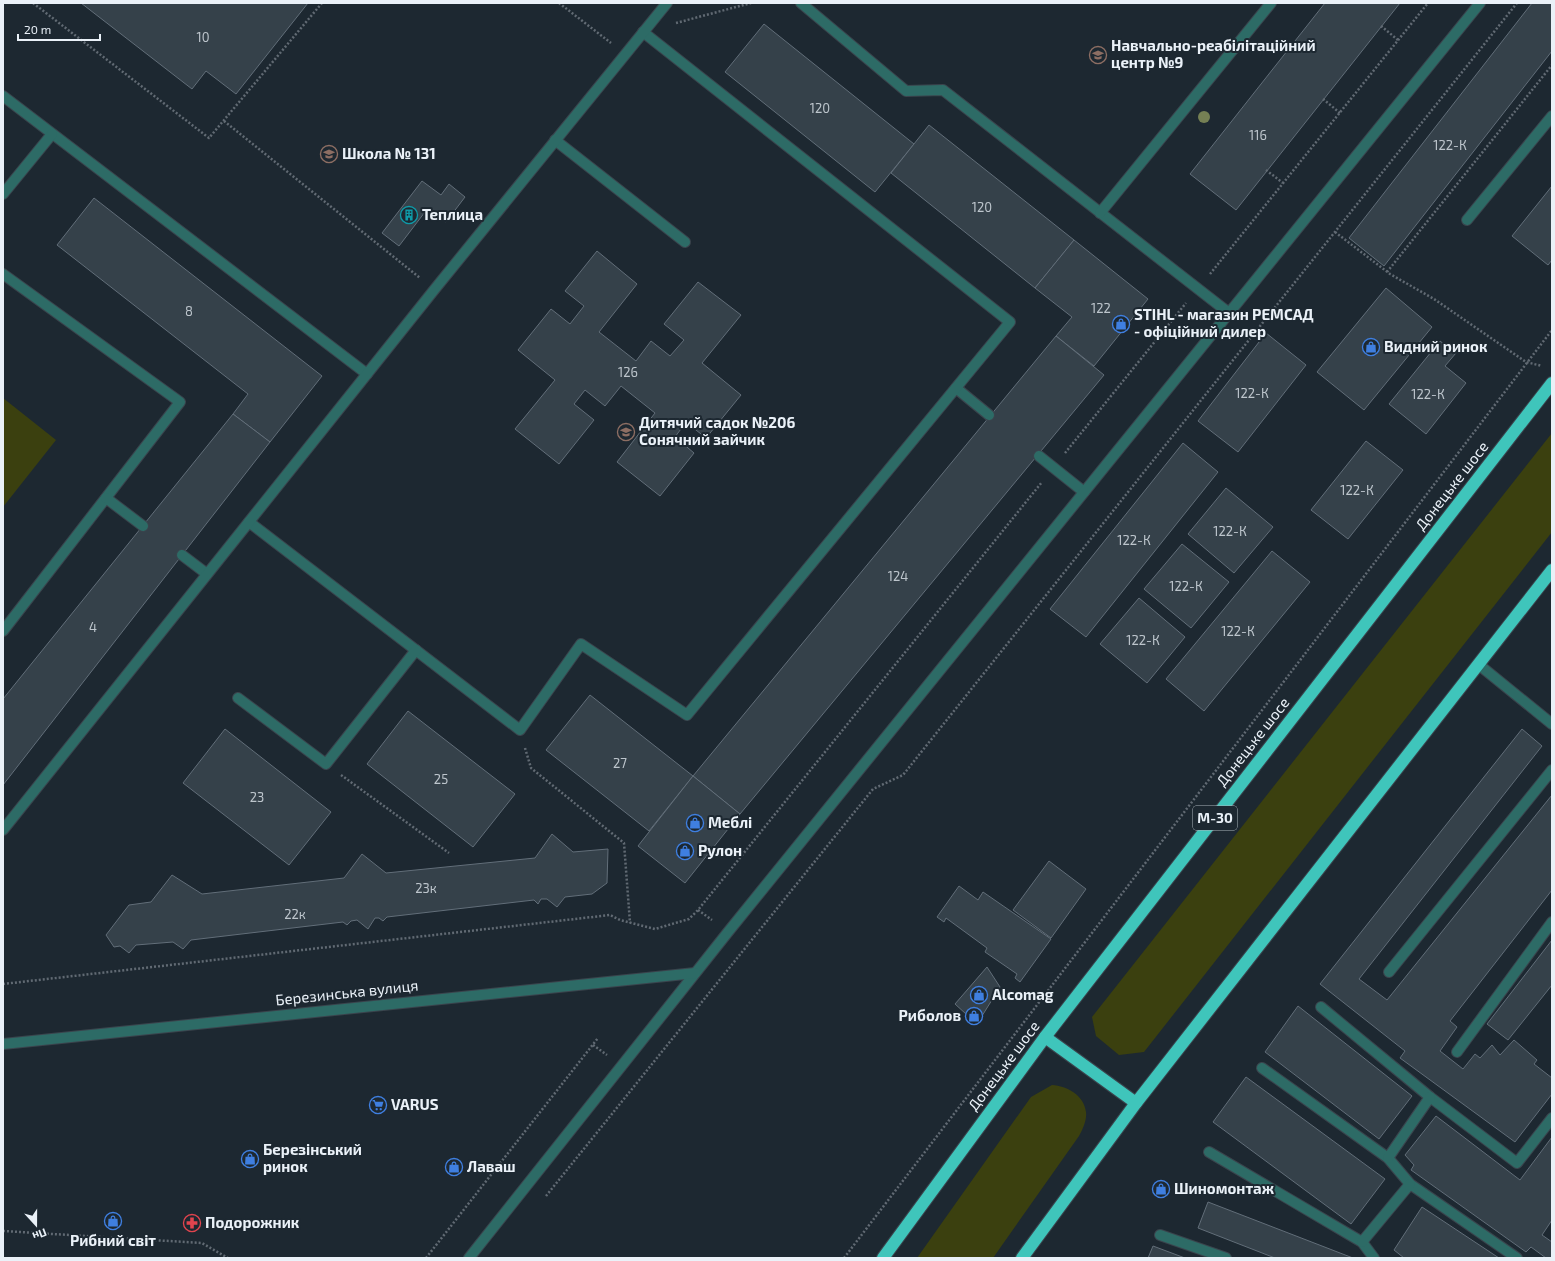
<svg xmlns="http://www.w3.org/2000/svg" width="1555" height="1261" font-family="'Exo 2',sans-serif">
<style>
.green{fill:#3b400f}
.building{fill:#35414a;stroke:#626e79}
.lines{fill:none;stroke-linecap:round;stroke-linejoin:round}
.lane-casing{stroke:#3a444d;stroke-width:12}
.street-casing{stroke:#3a444d;stroke-width:12}
.highway-casing{stroke:#3a444d;stroke-width:14}
.path{stroke:#616a73;stroke-width:2.5;stroke-dasharray:2 2;stroke-linecap:butt}
.lane{stroke:#2d6b66;stroke-width:10}
.street{stroke:#2d6b66;stroke-width:10}
.highway{stroke:#3fc5bb;stroke-width:12}
.tree{fill:#758054}
.labels{text-anchor:middle;stroke-width:4;stroke-linejoin:round;paint-order:stroke}
.number-label{font-size:13px;fill:#bdc5cc}
.shield{fill:#1d2831;stroke:#acb5bc;stroke-width:1}
.shield-label{font-size:14px;font-weight:bold;fill:#eaf1f8}
.poi-label{font-size:15px;font-weight:bold;fill:#eaf1f8;stroke:#1d2831;text-anchor:start}
.street-label{font-size:15px;fill:#eaf1f8;stroke:#1d2831}
</style>
<rect width="100%" height="100%" fill="#1d2831"/>
<g class="green">
<path d="M 3,398 L 56,440 L 3,507 Z"/>
<path d="M 1552,433 L 1552,532 L 1144,1052 L 1119,1055 L 1096,1036 L 1092,1017 Z"/>
<path d="M 1052,1085 C 1067,1086 1084,1095 1086,1112 C 1087,1120 1083,1129 1079,1136 L 993,1258 L 917,1258 L 1031,1097 Z"/>
</g>
<g class="building">
<path d="M 81,3 L 308,3 L 236,94 L 206,71 L 192,89 Z"/>
<path d="M 1325,3 L 1400,3 L 1236,210 L 1190,174 Z"/>
<path d="M 1532,3 L 1552,3 L 1552,51 L 1384,266 L 1349,238 Z"/>
<path d="M 764,24 L 914,144 L 875,192 L 725,72 Z"/>
<path d="M 929,125 L 1074,240 L 1035,288 L 891,173 Z"/>
<path d="M 422,181 L 441,195 L 449,184 L 465,197 L 446,222 L 428,208 L 399,246 L 382,233 Z"/>
<path d="M 1552,186 L 1552,260 L 1548,265 L 1512,236 Z"/>
<path d="M 94,198 L 322,376 L 270,442 L 233,414 L 248,394 L 57,245 Z"/>
<path d="M 1074,240 L 1148,299 L 1094,366 L 1056,336 L 1072,317 L 1035,288 Z"/>
<path d="M 597,251 L 637,284 L 599,332 L 636,361 L 651,341 L 670,356 L 684,340 L 664,324 L 698,282 L 741,315 L 702,363 L 741,395 L 706,438 L 686,422 L 675,437 L 694,453 L 660,496 L 617,462 L 655,413 L 621,386 L 605,406 L 585,390 L 574,404 L 594,420 L 559,464 L 515,429 L 555,380 L 518,350 L 551,309 L 570,324 L 584,306 L 565,291 Z"/>
<path d="M 1386,288 L 1432,327 L 1364,410 L 1317,372 Z"/>
<path d="M 1266,333 L 1306,365 L 1238,452 L 1198,421 Z"/>
<path d="M 1056,336 L 1104,375 L 740,814 L 693,776 Z"/>
<path d="M 1440,341 L 1456,353 L 1445,366 L 1466,383 L 1426,434 L 1389,404 Z"/>
<path d="M 233,414 L 270,442 L 3,785 L 3,699 Z"/>
<path d="M 1366,441 L 1403,470 L 1348,539 L 1311,510 Z"/>
<path d="M 1183,443 L 1218,472 L 1086,637 L 1050,609 Z"/>
<path d="M 1226,488 L 1273,527 L 1234,573 L 1188,534 Z"/>
<path d="M 1182,544 L 1229,582 L 1191,628 L 1144,589 Z"/>
<path d="M 1272,551 L 1310,582 L 1204,711 L 1166,679 Z"/>
<path d="M 1139,598 L 1185,637 L 1147,683 L 1100,644 Z"/>
<path d="M 590,695 L 693,776 L 649,831 L 546,750 Z"/>
<path d="M 408,711 L 515,794 L 473,847 L 367,764 Z"/>
<path d="M 225,729 L 331,812 L 289,865 L 183,783 Z"/>
<path d="M 1522,729 L 1542,746 L 1359,979 L 1387,1000 L 1552,795 L 1552,890 L 1450,1021 L 1457,1027 L 1440,1051 L 1463,1069 L 1475,1054 L 1480,1058 L 1492,1045 L 1500,1055 L 1514,1040 L 1537,1060 L 1534,1064 L 1552,1078 L 1552,1094 L 1515,1142 L 1400,1058 L 1405,1051 L 1320,984 Z"/>
<path d="M 693,776 L 740,814 L 685,883 L 638,846 Z"/>
<path d="M 552,834 L 573,852 L 608,849 L 607,883 L 592,894 L 565,897 L 557,907 L 547,899 L 541,899 L 538,904 L 534,900 L 387,917 L 383,921 L 379,918 L 375,918 L 368,929 L 357,920 L 351,921 L 347,925 L 343,922 L 191,940 L 183,949 L 173,942 L 136,945 L 129,953 L 120,946 L 114,947 L 106,935 L 129,905 L 151,902 L 172,875 L 202,894 L 344,878 L 362,854 L 386,873 L 535,858 Z"/>
<path d="M 1049,861 L 1086,889 L 1051,938 L 1013,910 Z"/>
<path d="M 959,886 L 978,900 L 983,892 L 1051,939 L 1020,982 L 1015,978 L 1017,974 L 985,952 L 987,948 L 946,918 L 944,922 L 937,917 Z"/>
<path d="M 1552,940 L 1552,985 L 1508,1040 L 1487,1024 Z"/>
<path d="M 987,967 L 1000,987 L 977,1024 L 955,1004 Z"/>
<path d="M 1298,1006 L 1412,1096 L 1379,1139 L 1265,1052 Z"/>
<path d="M 1246,1077 L 1385,1179 L 1351,1224 L 1213,1122 Z"/>
<path d="M 1436,1116 L 1520,1180 L 1552,1137 L 1552,1220 L 1542,1235 L 1552,1242 L 1552,1258 L 1546,1258 L 1531,1247 L 1526,1252 L 1411,1170 L 1414,1165 L 1405,1155 Z"/>
<path d="M 1208,1202 L 1353,1258 L 1275,1258 L 1198,1228 Z"/>
<path d="M 1422,1207 L 1499,1258 L 1404,1258 L 1394,1250 Z"/>
<path d="M 1153,1246 L 1185,1258 L 1148,1258 Z"/>
</g>
<g class="lines">
<g class="lane-casing">
<g id="lane">
<path d="M 801,3 L 906,91 L 943,90 L 1229,313"/>
<path d="M 3,96 L 367,374"/>
<path d="M 555,140 L 685,242"/>
<path d="M 3,194 L 52,134"/>
<path d="M 1100,213 L 1271,3"/>
<path d="M 1467,220 L 1552,116"/>
<path d="M 3,274 L 180,402 L 3,631"/>
<path d="M 956,388 L 989,415"/>
<path d="M 1039,456 L 1084,492"/>
<path d="M 106,498 L 143,526"/>
<path d="M 249,522 L 520,730 L 581,644 L 687,715 L 1010,322 L 643,32"/>
<path d="M 182,555 L 207,574"/>
<path d="M 1478,664 L 1552,724"/>
<path d="M 238,698 L 326,764 L 416,650"/>
<path d="M 3,830 L 434,290 L 667,3"/>
<path d="M 1389,972 L 1552,770"/>
<path d="M 1321,1007 L 1430,1097 L 1517,1163 L 1552,1118"/>
<path d="M 1457,1052 L 1552,922"/>
<path d="M 1262,1068 L 1388,1158 L 1410,1184 L 1517,1258"/>
<path d="M 1209,1152 L 1362,1242 L 1374,1258"/>
<path d="M 1388,1158 L 1430,1097"/>
<path d="M 1160,1235 L 1226,1258"/>
<path d="M 1362,1242 L 1410,1184"/>
<path d="M 469,1258 L 728,932 L 1480,3"/>
</g>
</g>
<g class="street-casing">
<path id="street" d="M 3,1044 L 695,973"/>
</g>
<g class="highway-casing">
<g id="highway">
<path d="M 1045,1037 L 1136,1103"/>
<path d="M 883,1258 L 1045,1037 L 1552,383"/>
<path d="M 1022,1258 L 1136,1103 L 1552,570"/>
</g>
</g>
<g class="path">
<path d="M 33,3 L 209,138 L 322,3"/>
<path d="M 559,3 L 611,43"/>
<path d="M 676,23 L 751,3"/>
<path d="M 1381,26 L 1398,40"/>
<path d="M 1323,99 L 1340,113"/>
<path d="M 224,121 L 420,278"/>
<path d="M 1266,170 L 1283,183"/>
<path d="M 1335,232 L 1390,274 L 1434,299 L 1526,362 L 1542,366"/>
<path d="M 1387,272 L 1552,65"/>
<path d="M 1210,274 L 1428,3"/>
<path d="M 1065,453 L 1186,303"/>
<path d="M 525,748 L 531,768 L 624,843 L 630,923"/>
<path d="M 341,775 L 449,853"/>
<path d="M 698,910 L 712,920"/>
<path d="M 3,984 L 610,915 L 620,920 L 655,929 L 689,919 L 698,910 L 1042,482"/>
<path d="M 593,1045 L 607,1055"/>
<path d="M 546,1196 L 873,789 L 903,775 L 1517,3"/>
<path d="M 3,1231 L 202,1243 L 228,1258"/>
<path d="M 426,1258 L 598,1038"/>
<path d="M 844,1258 L 1552,330"/>
</g>
<use href="#lane" class="lane"/>
<use href="#street" class="street"/>
<use href="#highway" class="highway"/>
</g>
<circle class="tree" cx="1204" cy="117" r="6"/>
<defs>
<g id="school-ring" transform="scale(0.9)"><circle r="9.5" fill="#1d2831" stroke="#8d6e63" stroke-width="1.5"/><path d="M0-5L7-2L0 1L-7-2ZM-4 1L0 2.5L4 1V4Q0 6-4 4Z" fill="#8d6e63"/></g>
<g id="building-ring" transform="scale(0.9)"><circle r="9.5" fill="#1d2831" stroke="#0f9aa8" stroke-width="1.5"/><path d="M-4-6H4V6H1V3H-1V6H-4ZM-2.5-4.3h1.7v1.8h-1.7ZM.8-4.3h1.7v1.8H.8ZM-2.5-1h1.7V.8h-1.7ZM.8-1h1.7V.8H.8Z" fill="#0f9aa8"/></g>
<g id="shop-ring" transform="scale(0.9)"><circle r="9.5" fill="#1d2831" stroke="#3f7fe0" stroke-width="1.5"/><path d="M-5-2.5h2.3a2.7 3.5 0 0 1 5.4 0H5L5.5 6h-11ZM-1.5-2.5h3a1.5 2.3 0 0 0-3 0Z" fill="#3f7fe0"/></g>
<g id="supermarket-ring" transform="scale(0.9)"><circle r="9.5" fill="#1d2831" stroke="#3f7fe0" stroke-width="1.5"/><path d="M-6-5.5h2.5l.6 2H6L4.5 2H-2.5L-4.4-4H-6ZM-1.5 3.2a1.3 1.3 0 1 0 .1 0ZM3 3.2a1.3 1.3 0 1 0 .1 0Z" fill="#3f7fe0"/></g>
<g id="pharmacy-ring" transform="scale(0.9)"><circle r="9.5" fill="#1d2831" stroke="#e0444e" stroke-width="1.5"/><path d="M-2-6h4v4h4v4h-4v4h-4v-4h-4v-4h4Z" fill="#e0444e"/></g>
</defs>
<g fill-rule="evenodd">
<use href="#school-ring" x="1098" y="55"/>
<use href="#school-ring" x="329" y="154"/>
<use href="#building-ring" x="409" y="215"/>
<use href="#shop-ring" x="1121" y="324"/>
<use href="#shop-ring" x="1371" y="347"/>
<use href="#school-ring" x="626" y="432"/>
<use href="#shop-ring" x="695" y="823"/>
<use href="#shop-ring" x="685" y="851"/>
<use href="#shop-ring" x="979" y="995"/>
<use href="#shop-ring" x="974" y="1016"/>
<use href="#supermarket-ring" x="378" y="1105"/>
<use href="#shop-ring" x="250" y="1159"/>
<use href="#shop-ring" x="454" y="1167"/>
<use href="#shop-ring" x="1161" y="1189"/>
<use href="#shop-ring" x="113" y="1221"/>
<use href="#pharmacy-ring" x="192" y="1223"/>
</g>
<g class="labels">
<g class="number-label">
<text x="203" y="42">10</text>
<text x="820" y="113">120</text>
<text x="1258" y="140">116</text>
<text x="1450" y="150">122-К</text>
<text x="982" y="212">120</text>
<text x="1101" y="313">122</text>
<text x="189" y="316">8</text>
<text x="628" y="377">126</text>
<text x="1252" y="398">122-К</text>
<text x="1428" y="399">122-К</text>
<text x="1357" y="495">122-К</text>
<text x="1230" y="536">122-К</text>
<text x="1134" y="545">122-К</text>
<text x="898" y="581">124</text>
<text x="1186" y="591">122-К</text>
<text x="93" y="632">4</text>
<text x="1238" y="636">122-К</text>
<text x="1143" y="645">122-К</text>
<text x="620" y="768">27</text>
<text x="441" y="784">25</text>
<text x="257" y="802">23</text>
<text x="426" y="893">23к</text>
<text x="295" y="919">22к</text>
</g>
<rect class="shield" x="1193" y="806" width="44" height="24" rx="3"/>
<g class="shield-label">
<text x="1215" y="823">М-30</text>
</g>
<g class="poi-label">
<text x="1111" y="51">Навчально-реабілітаційний<tspan x="1111" dy="17">центр №9</tspan></text>
<text x="342" y="159">Школа № 131</text>
<text x="422" y="220">Теплица</text>
<text x="1134" y="320">STIHL - магазин РЕМСАД<tspan x="1134" dy="17">- офіційний дилер</tspan></text>
<text x="1384" y="352">Видний ринок</text>
<text x="639" y="428">Дитячий садок №206<tspan x="639" dy="17">Сонячний зайчик</tspan></text>
<text x="708" y="828">Меблі</text>
<text x="698" y="856">Рулон</text>
<text x="992" y="1000">Alcomag</text>
<text x="961" y="1021" text-anchor="end">Риболов</text>
<text x="391" y="1110">VARUS</text>
<text x="263" y="1155">Березінський<tspan x="263" dy="17">ринок</tspan></text>
<text x="467" y="1172">Лаваш</text>
<text x="1174" y="1194">Шиномонтаж</text>
<text x="205" y="1228">Подорожник</text>
<text x="113" y="1246" text-anchor="middle">Рибний світ</text>
</g>
<g class="street-label">
<text transform="translate(1452 486) rotate(-52)" y="5">Донецьке шосе</text>
<text transform="translate(1253 742) rotate(-52)" y="5">Донецьке шосе</text>
<text transform="translate(347 993) rotate(-6)" y="5">Березинська вулиця</text>
<text transform="translate(1004 1066) rotate(-53)" y="5">Донецьке шосе</text>
</g>
</g>
<rect width="1555" height="1261" fill="none" stroke="#eaf1f8" stroke-width="8"/>
<g transform="translate(36 1225) rotate(159)" stroke="#1d2831" stroke-width="3" paint-order="stroke">
<path d="M0-3L7 15L0 10L-7 15Z" fill="#eaf1f8"/>
<text y="-6" font-size="11" font-weight="bold" text-anchor="middle" fill="#eaf1f8">Пн</text>
</g>
<path d="M18 34v6h82v-6" fill="none" stroke="#eaf1f8" stroke-width="2"/>
<text x="24" y="34" font-size="12" fill="#eaf1f8" stroke="#1d2831" stroke-width="3" paint-order="stroke">20 m</text>
</svg>
